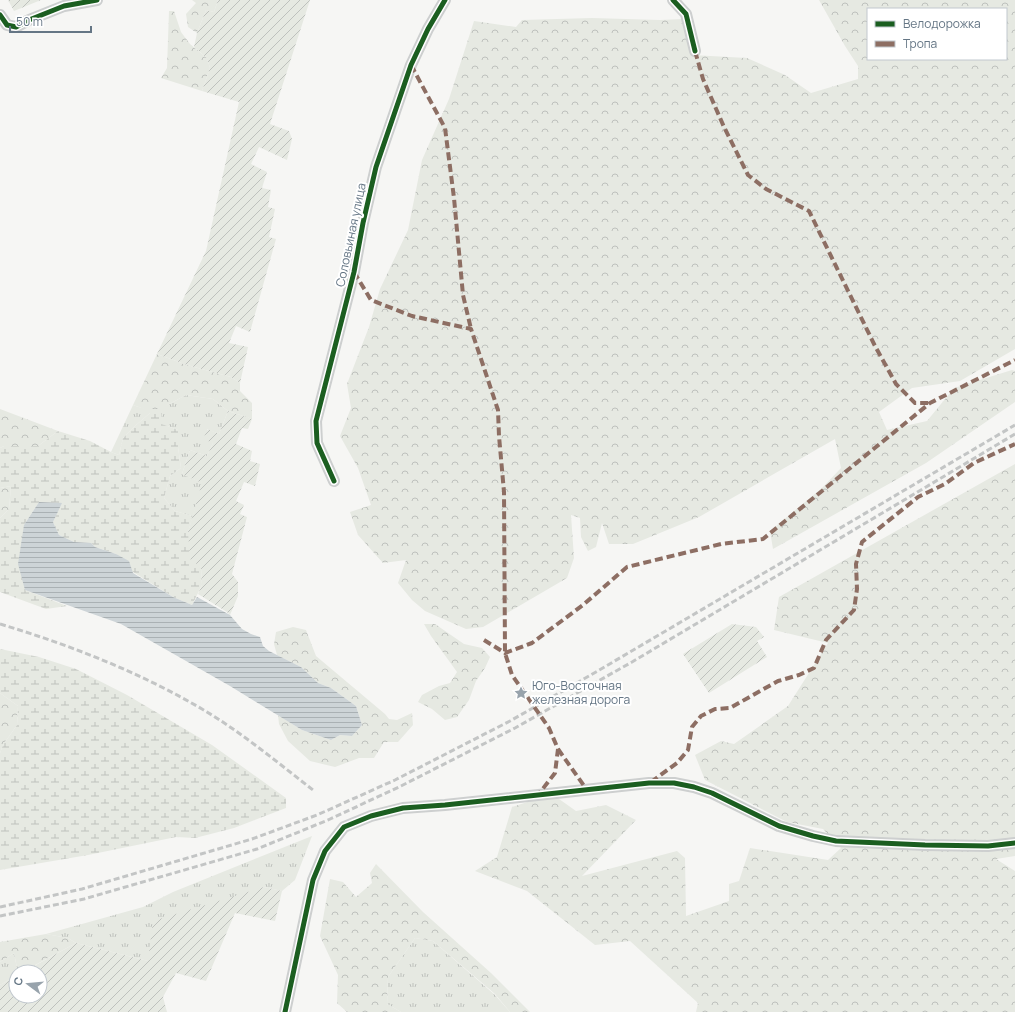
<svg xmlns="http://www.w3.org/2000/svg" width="1015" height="1012" font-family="Manrope,sans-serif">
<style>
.grass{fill:url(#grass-tufts)}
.forest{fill:url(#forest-crowns);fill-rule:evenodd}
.wetland{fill:url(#wetland-marsh)}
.garden{fill:url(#garden-furrows)}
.water{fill:url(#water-rules)}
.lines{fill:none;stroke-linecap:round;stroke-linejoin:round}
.street{stroke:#cdcfcf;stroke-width:12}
.rail{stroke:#c3c5c5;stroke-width:3;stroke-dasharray:6 3;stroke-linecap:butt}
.quiet{stroke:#8d6e63;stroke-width:4;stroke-dasharray:8 4;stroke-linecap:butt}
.cycleway-casing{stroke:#fff;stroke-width:8}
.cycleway{stroke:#1b5e20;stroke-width:5}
.labels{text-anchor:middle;stroke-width:4;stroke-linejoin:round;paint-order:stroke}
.street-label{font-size:12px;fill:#657685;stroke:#fff}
.poi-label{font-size:12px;fill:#657685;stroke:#fff;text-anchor:start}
</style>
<defs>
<pattern id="grass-tufts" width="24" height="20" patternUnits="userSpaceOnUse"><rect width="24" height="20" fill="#e6e9e2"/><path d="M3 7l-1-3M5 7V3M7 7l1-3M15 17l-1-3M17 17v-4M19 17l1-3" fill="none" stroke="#bec1bd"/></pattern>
<pattern id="forest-crowns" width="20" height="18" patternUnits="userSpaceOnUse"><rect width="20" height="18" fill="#e6e9e2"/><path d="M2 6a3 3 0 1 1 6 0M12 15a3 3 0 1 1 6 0" fill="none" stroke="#bec1bd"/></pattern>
<pattern id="wetland-marsh" width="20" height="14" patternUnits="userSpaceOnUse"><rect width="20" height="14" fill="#e6e9e2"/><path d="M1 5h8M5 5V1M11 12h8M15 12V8" fill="none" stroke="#bec1bd"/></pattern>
<pattern id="garden-furrows" width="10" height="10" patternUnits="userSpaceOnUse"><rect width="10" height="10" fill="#e6e9e2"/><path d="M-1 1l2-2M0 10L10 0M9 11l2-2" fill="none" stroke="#bec1bd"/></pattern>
<pattern id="water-rules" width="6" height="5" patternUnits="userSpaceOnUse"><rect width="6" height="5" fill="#cdd4d7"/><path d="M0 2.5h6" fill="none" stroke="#aab1b4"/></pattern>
</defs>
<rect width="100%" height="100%" fill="#f6f6f4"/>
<g class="grass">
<path d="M 186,395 L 213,399 L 228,411 L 219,434 L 207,429 L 213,443 L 207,456 L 190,450 L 182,474 L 203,483 L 193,516 L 175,511 L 164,498 L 170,476 L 181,468 L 178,447 L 178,430 L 162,424 L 150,413 L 135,426 L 123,438 L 119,455 L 111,452 L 133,405 C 156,414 165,406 186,395 Z"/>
<path d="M 312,836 L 295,880 L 282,891 L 264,887 L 148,961 L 76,943 L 68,938 L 46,934 L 143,907 L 173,892 Z"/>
<path d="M 415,938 L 433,941 L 495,995 L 510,1012 L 401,1012 L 387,1004 L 388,977 Z"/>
<path d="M 14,953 L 17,968 L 26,970 L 23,972 L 16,972 L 16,976 L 0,985 L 0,962 Z"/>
</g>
<g class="forest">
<path d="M 192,0 L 218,0 L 214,12 L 206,10 L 197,33 L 188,27 L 186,14 L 196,3 Z"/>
<path d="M 819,0 L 1015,0 L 1015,349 L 960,381 L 912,388 L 879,412 L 887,430 L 927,421 L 954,388 L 1012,370 L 1015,371 L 1015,402 L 926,463 L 773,549 L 770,531 L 822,488 L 841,468 L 835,439 L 699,517 L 633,544 L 609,544 L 602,523 L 596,547 L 588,551 L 581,537 L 580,518 L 571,515 L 574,558 L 567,578 L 483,627 L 466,629 L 425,611 L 412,600 L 398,583 L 406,560 L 383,563 L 358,535 L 350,512 L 371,505 L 358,468 L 340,436 L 351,408 L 347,384 L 369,327 L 380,289 L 408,230 L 422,160 L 449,99 L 474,21 L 516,27 L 522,20 L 592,18 L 660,20 L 683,19 L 692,55 L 747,58 L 785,75 L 811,93 L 858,79 L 858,66 L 845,46 ZM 868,9 L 1006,9 L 1006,59 L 868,59 Z"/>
<path d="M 169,11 L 174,11 L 181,32 L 190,44 L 207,58 L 210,68 L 202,91 L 161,78 L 167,68 Z"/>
<path d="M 157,354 L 187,365 L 231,377 L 240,383 L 240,391 L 252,403 L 252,419 L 228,411 L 213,399 L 186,395 L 160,409 L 144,409 L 133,405 Z"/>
<path d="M 0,409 L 58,431 L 38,446 L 4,446 L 0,448 Z"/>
<path d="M 1015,464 L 1015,856 L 996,859 L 1015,871 L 1015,1012 L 696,1012 L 698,1003 L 630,941 L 595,945 L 527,891 L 475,871 L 497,857 L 512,807 L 552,794 L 576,811 L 606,805 L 636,820 L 582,876 L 677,851 L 685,858 L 686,916 L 729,901 L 729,884 L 739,881 L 750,848 L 828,860 L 841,848 L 823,829 L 787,822 L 705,780 L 695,755 L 721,741 L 734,744 L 788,706 L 828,643 L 774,630 L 779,597 Z"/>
<path d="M 11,486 L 9,509 L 0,518 L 0,488 Z"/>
<path d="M 424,624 L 435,624 L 464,644 L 482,648 L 490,657 L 485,668 L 476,681 L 469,700 L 457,717 L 445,720 L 432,709 L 418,702 L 422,695 L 439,686 L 450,683 L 457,672 L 431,636 Z"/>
<path d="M 293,627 L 306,630 L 316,656 L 385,714 L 389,719 L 397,720 L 412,713 L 413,725 L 398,742 L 384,742 L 374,758 L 359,758 L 335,767 L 310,761 L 288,741 L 279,724 L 278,715 L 302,730 L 331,740 L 340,735 L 352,736 L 362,725 L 356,706 L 331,688 L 318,683 L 301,667 L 277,655 L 274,644 L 276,632 Z"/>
<path d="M 0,693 L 18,706 L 17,725 L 3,745 L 0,753 Z"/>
<path d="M 376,864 L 423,912 L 491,973 L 530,1012 L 510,1012 L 495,994 L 433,941 L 415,938 L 388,977 L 387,1004 L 401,1012 L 347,1012 L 337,1003 L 338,975 L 320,936 L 330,879 L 343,882 L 356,897 L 372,883 L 370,873 Z"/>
<path d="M 46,934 L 68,938 L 76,943 L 26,970 L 17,968 L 14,953 L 0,962 L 0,942 Z"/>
</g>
<g class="wetland">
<path d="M 161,412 L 162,424 L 178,430 L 178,447 L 181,468 L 170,476 L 164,498 L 175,511 L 193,516 L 188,532 L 201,567 L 202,585 L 192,605 L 173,597 L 133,572 L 116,554 L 95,547 L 91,543 L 74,542 L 59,535 L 53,522 L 61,503 L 39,502 L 24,525 L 25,590 L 67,606 L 46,609 L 0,592 L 0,518 L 9,509 L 11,486 L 0,488 L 0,448 L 4,446 L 38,446 L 58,431 L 90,441 L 111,452 L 119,455 L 123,438 L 135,426 L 150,413 Z"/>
<path d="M 0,649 L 39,657 L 76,669 L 127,695 L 212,745 L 286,798 L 286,808 L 234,828 L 195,838 L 176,837 L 88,855 L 0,870 L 0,753 L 3,745 L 17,725 L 18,706 L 0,693 Z"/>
</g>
<g class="garden">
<path d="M 8,0 L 41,0 L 14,11 Z"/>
<path d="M 218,0 L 310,0 L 270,124 L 289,131 L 292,139 L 287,160 L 259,147 L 251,164 L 267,172 L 262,188 L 271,190 L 268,207 L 275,209 L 269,237 L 276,239 L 250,332 L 236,326 L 229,343 L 248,347 L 240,383 L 231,377 L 187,365 L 157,354 L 206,251 L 239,102 L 202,91 L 210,68 L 207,58 L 194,47 L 197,33 L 206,10 L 214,12 Z"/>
<path d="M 228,411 L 252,419 L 248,429 L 242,428 L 236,444 L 252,451 L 250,461 L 260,464 L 255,486 L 244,482 L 236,501 L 244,505 L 240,514 L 247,517 L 232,574 L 238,582 L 238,596 L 230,615 L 227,612 L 198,594 L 202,585 L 201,567 L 190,559 L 188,532 L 202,483 L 182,474 L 190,450 L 207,456 L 213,443 L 203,439 L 208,429 L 219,434 Z"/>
<path d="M 732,624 L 756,627 L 764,637 L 757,641 L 767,657 L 709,693 L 683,654 Z"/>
<path d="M 264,887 L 282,891 L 275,921 L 235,913 L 206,981 L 176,973 L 163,997 L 167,1012 L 0,1012 L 0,985 L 16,976 L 16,996 L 40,996 L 40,972 L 23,972 L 76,943 L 148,961 L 153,921 Z"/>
</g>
<path class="water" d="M 39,502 L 62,503 L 53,522 L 59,535 L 74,542 L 91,543 L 95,547 L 116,554 L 129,561 L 133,573 L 173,597 L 192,605 L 197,597 L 230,615 L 242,629 L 251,634 L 260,637 L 263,646 L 269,651 L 301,667 L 318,683 L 331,688 L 356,706 L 362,725 L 352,736 L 340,735 L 331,740 L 302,730 L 230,686 L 121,624 L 25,590 L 18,564 L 24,525 Z"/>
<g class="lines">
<g class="street">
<path d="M 673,0 L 686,14 L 695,51"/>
<path d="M 0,15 L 7,25 L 16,27 L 29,20 L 64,6 L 97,0"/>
<path d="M 334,481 L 317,443 L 316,421 L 354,272 L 363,223 L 376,167 L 411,65 L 428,29 L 445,0"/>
<path d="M 285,1012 L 313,880 L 325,851 L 344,827 L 371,816 L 403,808 L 445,805 L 649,783 L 674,783 L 694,787 L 712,793 L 779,826 L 813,836 L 836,841 L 925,845 L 988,846 L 1015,843"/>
</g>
<g class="rail">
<path d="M 0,624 C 70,645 139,672 202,709 C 241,732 277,762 313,790"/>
<path d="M 0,907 L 82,889 L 252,839 L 317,815 L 395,780 L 510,721 L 596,672 L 1015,425"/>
<path d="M 0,916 L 84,899 L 257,849 L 328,820 L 401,786 L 515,728 L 632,662 L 1015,434"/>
</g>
<g class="quiet">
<path d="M 695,51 L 703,79 L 724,127 L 748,175 L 766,189 L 809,211 L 875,346 L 896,384 L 915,403 L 930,403"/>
<path d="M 411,65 L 445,128 L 454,198 L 463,295 L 471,329"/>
<path d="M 354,272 L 371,300 L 412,316 L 471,329 L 498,410 L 499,436 L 504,492 L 505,653 L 512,675 L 549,728 L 558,749 L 555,773 L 538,795"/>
<path d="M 484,640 L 505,653 L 532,643 L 583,605 L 627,567 L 721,544 L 763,539 L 930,403 L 1015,360"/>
<path d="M 558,749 L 587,790"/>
<path d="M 651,782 L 677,763 L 688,750 L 692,727 L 701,716 L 715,709 L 730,708 L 778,681 L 799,675 L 814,668 L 826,640 L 854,610 L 857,589 L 856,564 L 862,542 L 918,497 L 945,484 L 974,463 L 1015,444"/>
</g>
<g class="cycleway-casing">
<g id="cycleway">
<path d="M 673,0 L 686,14 L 695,51"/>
<path d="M 0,15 L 7,25 L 16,27 L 29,20 L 64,6 L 97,0"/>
<path d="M 334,481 L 317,443 L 316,421 L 354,272 L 363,223 L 376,167 L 411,65 L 428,29 L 445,0"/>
<path d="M 285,1012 L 313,880 L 325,851 L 344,827 L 371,816 L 403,808 L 445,805 L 649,783 L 674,783 L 694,787 L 712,793 L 779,826 L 813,836 L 836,841 L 925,845 L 988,846 L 1015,843"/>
</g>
</g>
<use href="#cycleway" class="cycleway"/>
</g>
<defs>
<g id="sight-bare" transform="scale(1.08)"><path d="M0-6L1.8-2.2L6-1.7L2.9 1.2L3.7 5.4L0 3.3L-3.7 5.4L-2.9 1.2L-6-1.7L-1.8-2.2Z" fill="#98a3ac" stroke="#fff" stroke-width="2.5" paint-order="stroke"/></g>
</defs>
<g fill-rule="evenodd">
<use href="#sight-bare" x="521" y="693"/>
</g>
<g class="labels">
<g class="street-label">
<text transform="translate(351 235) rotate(-78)" y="4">Соловьиная улица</text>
</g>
<g class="poi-label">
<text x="532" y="690">Юго-Восточная<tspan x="532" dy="14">железная дорога</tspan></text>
</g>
</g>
<rect x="867" y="8" width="140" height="52" fill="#ffffff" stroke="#c1c8ce"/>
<rect x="875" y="21" width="20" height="6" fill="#1b5e20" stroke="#c1c8ce"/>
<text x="903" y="28" font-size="12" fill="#657685">Велодорожка</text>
<rect x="875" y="41" width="20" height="6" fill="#8d6e63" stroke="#c1c8ce"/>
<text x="903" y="48" font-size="12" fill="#657685">Тропа</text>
<g transform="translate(28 984) rotate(286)"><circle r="19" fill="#ffffff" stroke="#c1c8ce"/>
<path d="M0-3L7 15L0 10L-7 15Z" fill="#98a3ac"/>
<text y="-6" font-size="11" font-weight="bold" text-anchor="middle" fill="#657685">С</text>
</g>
<path d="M10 26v6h81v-6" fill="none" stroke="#657685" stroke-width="2"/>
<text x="16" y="26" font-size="12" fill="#657685" stroke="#ffffff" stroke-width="3" paint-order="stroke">50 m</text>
</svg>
